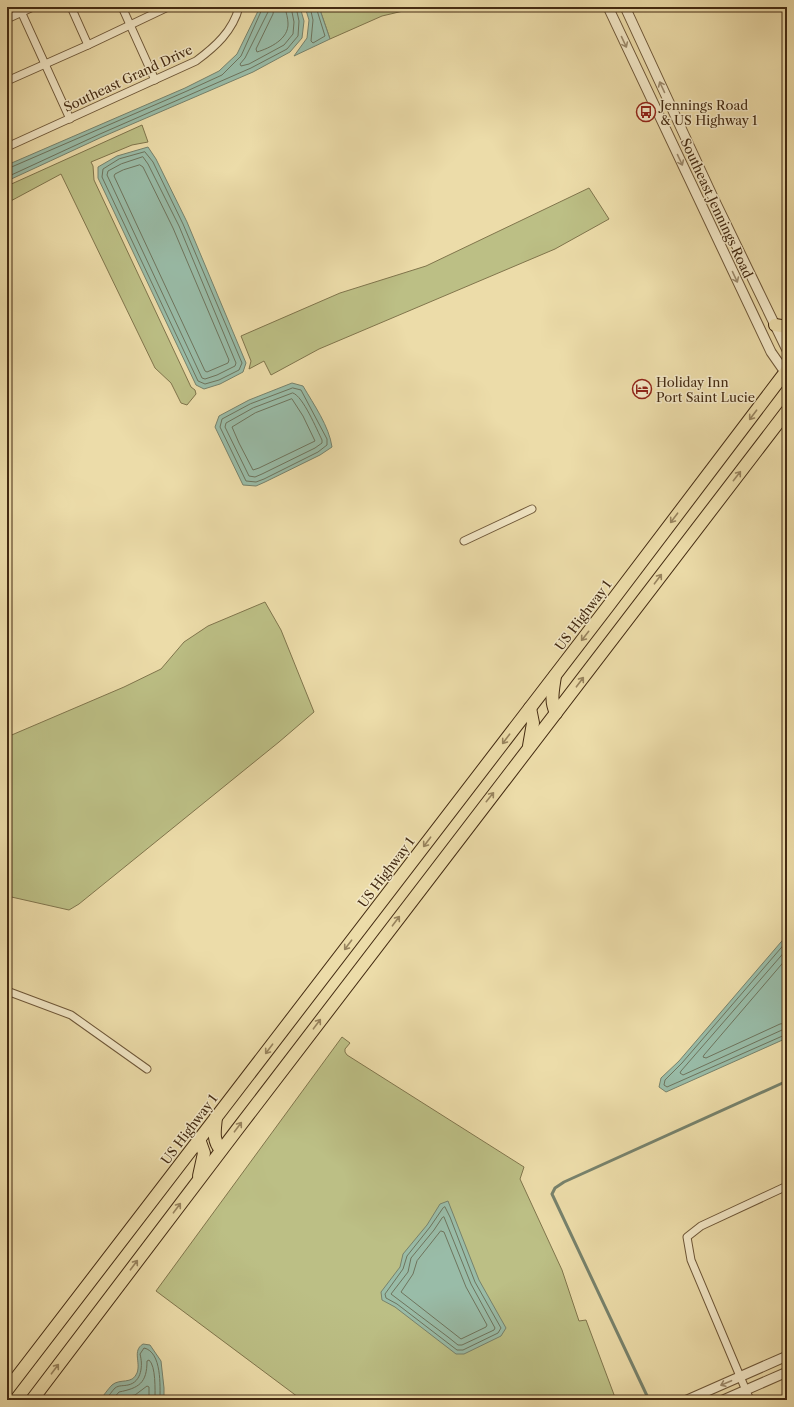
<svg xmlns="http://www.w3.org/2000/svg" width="794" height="1407" font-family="'Libre Caslon Text',serif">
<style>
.green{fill:#bcbf85;stroke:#80754c}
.water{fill:#99bca8;stroke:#77826c}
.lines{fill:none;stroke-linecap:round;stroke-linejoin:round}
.shore{stroke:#6e745d;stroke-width:1}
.stream{stroke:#77826c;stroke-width:3}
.minor-casing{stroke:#6e5738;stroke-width:9}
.tertiary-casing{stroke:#6e5738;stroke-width:11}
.primary-casing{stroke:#442b12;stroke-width:14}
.minor{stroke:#f3e8c7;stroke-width:7}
.tertiary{stroke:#f3e8c7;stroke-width:9}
.primary{stroke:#ecdca9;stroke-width:12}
.oneway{stroke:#9c8a6c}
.oneway2{stroke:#98845e}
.labels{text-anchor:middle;stroke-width:3;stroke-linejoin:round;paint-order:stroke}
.street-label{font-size:13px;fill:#442b12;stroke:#f3e8c7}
.poi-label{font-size:13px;fill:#442b12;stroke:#f3e8c7;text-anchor:start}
</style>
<rect width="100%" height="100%" fill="#ecdca9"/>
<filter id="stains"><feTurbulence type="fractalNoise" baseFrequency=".005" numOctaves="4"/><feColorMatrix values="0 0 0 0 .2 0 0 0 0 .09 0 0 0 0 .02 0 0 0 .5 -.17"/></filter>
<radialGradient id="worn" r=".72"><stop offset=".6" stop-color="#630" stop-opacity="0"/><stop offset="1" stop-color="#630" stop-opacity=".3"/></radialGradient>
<g class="green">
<path d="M 319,7 L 420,7 L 382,16 L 330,39 Z"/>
<path d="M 142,125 L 148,142 L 132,145 L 91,162 L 93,166 L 94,180 L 191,387 L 195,390 L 196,394 L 187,405 L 181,403 L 171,383 L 155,368 L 61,174 L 7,203 L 7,186 Z"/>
<path d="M 589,188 L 609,219 L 555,249 L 319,349 L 271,375 L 264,361 L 249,369 L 251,361 L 241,336 L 340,293 L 426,266 Z"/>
<path d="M 265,602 L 281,630 L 314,712 L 279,742 L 79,904 L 69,910 L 7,896 L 7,737 L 124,687 L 161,669 L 184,642 L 208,626 Z"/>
<path d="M 342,1037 L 350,1043 L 345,1049 L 345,1052 L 347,1055 L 524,1167 L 520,1179 L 562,1270 L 579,1321 L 586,1320 L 616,1400 L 302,1400 L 156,1291 Z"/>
</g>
<g class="water">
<path d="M 260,7 L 300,7 L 304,21 L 302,38 L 290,52 L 253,72 L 102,137 L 7,181 L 7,165 L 185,88 L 219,71 L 237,54 Z"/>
<path d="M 305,7 L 319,7 L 330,39 L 294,56 L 307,38 L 309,20 Z"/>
<path d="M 148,147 L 156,159 L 187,222 L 246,363 L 243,372 L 220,384 L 204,389 L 196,385 L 98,178 L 98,167 L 117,156 Z"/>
<path d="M 292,383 L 303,386 C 314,405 329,426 332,447 L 320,455 L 265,482 L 256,486 L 243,485 L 215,427 L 219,416 L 249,400 Z"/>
<path d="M 787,935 L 787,1038 L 666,1092 L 659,1087 L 661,1078 L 679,1061 Z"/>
<path d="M 448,1201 L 479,1280 L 506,1328 L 501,1336 L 464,1354 L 456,1354 L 395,1307 L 382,1300 L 381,1292 L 400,1267 L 403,1254 L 427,1225 L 440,1204 Z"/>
<path d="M 143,1344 L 150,1345 L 161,1361 L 164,1388 L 164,1400 L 100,1400 C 104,1395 108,1389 112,1385 C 120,1378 132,1385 137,1373 C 141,1362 132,1351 143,1344 Z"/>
</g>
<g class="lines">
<g class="shore">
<path d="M 268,7 L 268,12 L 245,58 L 240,64 L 241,66 L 249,64 L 284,45 L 293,34 L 294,22 L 291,7"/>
<path d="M 274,7 L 273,14 L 256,49 L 257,52 C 270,48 289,39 288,23 C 288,18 286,13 285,7"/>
<path d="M 310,7 L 313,20 L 311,41 L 313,43 L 325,36 L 316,7"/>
<path d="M 145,152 L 153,162 L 183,224 L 242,363 L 239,370 L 219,380 L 205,384 L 198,381 L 102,177 L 103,169 L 119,159 Z"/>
<path d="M 143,157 L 148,164 L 179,226 L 236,363 L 235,366 L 217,375 L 205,379 L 202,378 L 107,175 L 108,171 L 121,164 Z"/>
<path d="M 140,165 L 143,167 L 173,228 L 229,360 L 228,363 L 207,372 L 205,371 L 114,176 L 115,174 L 123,170 Z"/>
<path d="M 7,169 L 187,91 L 222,75 L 241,56 L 263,7"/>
<path d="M 7,177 L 100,134 L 251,68 L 287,49 L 298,36 L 299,21 L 296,7"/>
<path d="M 293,388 L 301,390 L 327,439 L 327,445 L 318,452 L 264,479 L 256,482 L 246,481 L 220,427 L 222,419 L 250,404 Z"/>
<path d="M 293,393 C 303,396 317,430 322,440 L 322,443 L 315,448 L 262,474 L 255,477 L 249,476 L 225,427 L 226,423 L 253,408 Z"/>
<path d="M 292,399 L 303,416 L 315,441 L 259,468 L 253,470 L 239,443 L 232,427 L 255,413 Z"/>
<path d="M 787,941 L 682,1063 L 665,1080 L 664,1085 L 667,1087 L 787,1034"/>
<path d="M 787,949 L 681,1071 L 680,1073 L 683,1075 L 782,1030 L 787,1029"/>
<path d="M 787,958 L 704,1055 L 703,1057 L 706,1058 L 780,1024 L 787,1023"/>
<path d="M 445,1207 L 450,1217 L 475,1282 L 501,1328 L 498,1333 L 463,1350 L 457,1350 L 397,1304 L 386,1298 L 385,1294 L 403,1269 L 407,1256 L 430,1227 L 443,1208 Z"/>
<path d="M 444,1217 L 471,1284 L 495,1328 L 494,1330 L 462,1345 L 458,1345 L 448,1337 L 391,1294 L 408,1272 L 411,1258 L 434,1230 L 442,1218 Z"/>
<path d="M 441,1231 L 444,1232 L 466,1287 L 487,1325 L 486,1327 L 461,1339 L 401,1292 L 413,1274 L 417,1261 Z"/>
<path d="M 105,1400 C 109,1396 112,1391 115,1388 C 119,1385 124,1386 128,1385 C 142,1382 143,1365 140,1354 L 144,1348 C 162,1352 160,1386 160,1400"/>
<path d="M 112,1400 L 119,1392 C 139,1388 147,1383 147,1361 L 149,1360 C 156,1366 155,1390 155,1400"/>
<path d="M 120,1400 L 122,1397 L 135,1395 L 147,1386 L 149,1387 L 149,1400"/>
</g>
<path class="stream" d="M 649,1400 L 552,1194 L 555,1188 L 564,1182 L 787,1081"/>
<g class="minor-casing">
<g id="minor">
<path d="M 19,7 L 70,119"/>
<path d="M 71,7 L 88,45"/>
<path d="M 122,7 L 155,80"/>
<path d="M 7,19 L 33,7"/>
<path d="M 7,81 L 88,45 L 168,7"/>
<path d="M 7,147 L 196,61 C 215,47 233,31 239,7"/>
<path d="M 464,541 L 532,509"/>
<path d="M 7,991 L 71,1015 L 147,1069"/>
<path d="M 750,1400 L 691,1260 L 687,1237 L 701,1226 L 787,1186"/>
</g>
</g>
<g class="tertiary-casing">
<g id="tertiary">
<path d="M 608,7 L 771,352 L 787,375"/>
<path d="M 625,7 L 712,195 L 787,350"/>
<path d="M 687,1400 L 787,1356"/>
<path d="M 723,1400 L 787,1372"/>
</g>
</g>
<g class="primary-casing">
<g id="primary">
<path d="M 775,325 L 787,327"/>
<path d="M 555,676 C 553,690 550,701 556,713"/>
<path d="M 529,746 L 533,723 L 530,708"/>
<path d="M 216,1117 C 215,1130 212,1140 221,1150"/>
<path d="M 199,1176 L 204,1153 L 199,1139"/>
<path d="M 7,1390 L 609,605 L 787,370"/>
<path d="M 32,1400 C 282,1069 535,740 787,411"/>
</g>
</g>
<use href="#minor" class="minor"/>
<use href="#tertiary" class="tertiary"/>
<use href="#primary" class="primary"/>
</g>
<defs><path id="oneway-shaft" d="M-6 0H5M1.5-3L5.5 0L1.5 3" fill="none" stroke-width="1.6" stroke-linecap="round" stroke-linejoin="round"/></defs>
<g class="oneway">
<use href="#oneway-shaft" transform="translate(624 42) rotate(65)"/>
<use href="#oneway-shaft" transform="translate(662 87) rotate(-115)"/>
<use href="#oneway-shaft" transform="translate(680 160) rotate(65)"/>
<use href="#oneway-shaft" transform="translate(735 277) rotate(65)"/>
<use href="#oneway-shaft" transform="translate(726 1383) rotate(157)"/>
</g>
<g class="oneway2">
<use href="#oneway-shaft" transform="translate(753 415) rotate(127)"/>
<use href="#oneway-shaft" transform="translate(737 476) rotate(-52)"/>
<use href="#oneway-shaft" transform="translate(674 518) rotate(127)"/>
<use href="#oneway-shaft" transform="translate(658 579) rotate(-53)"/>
<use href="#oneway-shaft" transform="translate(585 636) rotate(128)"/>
<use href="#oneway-shaft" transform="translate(580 682) rotate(-53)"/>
<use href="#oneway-shaft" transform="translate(506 739) rotate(127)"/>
<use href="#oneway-shaft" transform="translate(490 797) rotate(-51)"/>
<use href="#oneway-shaft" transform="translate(427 842) rotate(127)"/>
<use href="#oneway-shaft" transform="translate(396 921) rotate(-53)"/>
<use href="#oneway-shaft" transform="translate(348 945) rotate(127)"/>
<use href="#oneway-shaft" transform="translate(317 1024) rotate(-53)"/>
<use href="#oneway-shaft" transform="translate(269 1049) rotate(127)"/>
<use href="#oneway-shaft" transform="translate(238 1127) rotate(-53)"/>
<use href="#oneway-shaft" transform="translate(177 1208) rotate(-53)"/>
<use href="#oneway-shaft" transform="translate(134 1265) rotate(-53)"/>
<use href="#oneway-shaft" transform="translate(55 1369) rotate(-53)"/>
</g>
<defs>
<g id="bus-ring" transform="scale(1)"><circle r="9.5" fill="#f3e8c7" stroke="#8f2418" stroke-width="1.5"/><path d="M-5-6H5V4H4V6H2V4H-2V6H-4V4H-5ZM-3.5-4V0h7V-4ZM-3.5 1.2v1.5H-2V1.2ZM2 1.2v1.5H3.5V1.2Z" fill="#8f2418"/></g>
<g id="hotel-ring" transform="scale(1)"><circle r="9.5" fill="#f3e8c7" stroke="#8f2418" stroke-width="1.5"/><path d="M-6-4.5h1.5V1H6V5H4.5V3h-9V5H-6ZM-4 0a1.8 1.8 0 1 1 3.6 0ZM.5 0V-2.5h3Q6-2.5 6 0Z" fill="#8f2418"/></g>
</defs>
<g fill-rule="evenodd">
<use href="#bus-ring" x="646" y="112"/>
<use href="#hotel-ring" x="642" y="389"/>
</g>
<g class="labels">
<g class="street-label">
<text transform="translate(128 78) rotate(-25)" y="5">Southeast Grand Drive</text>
<text transform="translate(717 208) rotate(65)" y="5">Southeast Jennings Road</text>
<text transform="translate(583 615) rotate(-53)" y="5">US Highway 1</text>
<text transform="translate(386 872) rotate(-53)" y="5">US Highway 1</text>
<text transform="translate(189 1129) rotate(-53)" y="5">US Highway 1</text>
</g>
<g class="poi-label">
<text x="660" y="110">Jennings Road<tspan x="660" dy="15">&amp; US Highway 1</tspan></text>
<text x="656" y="387">Holiday Inn<tspan x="656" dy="15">Port Saint Lucie</tspan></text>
</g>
</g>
<rect width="794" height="1407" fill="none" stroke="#ecdca9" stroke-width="24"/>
<rect x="8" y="8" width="778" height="1391" fill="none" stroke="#442b12" stroke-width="2"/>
<rect x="12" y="12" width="770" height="1383" fill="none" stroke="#442b12"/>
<rect width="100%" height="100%" filter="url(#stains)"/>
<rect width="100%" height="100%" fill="url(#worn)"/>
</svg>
